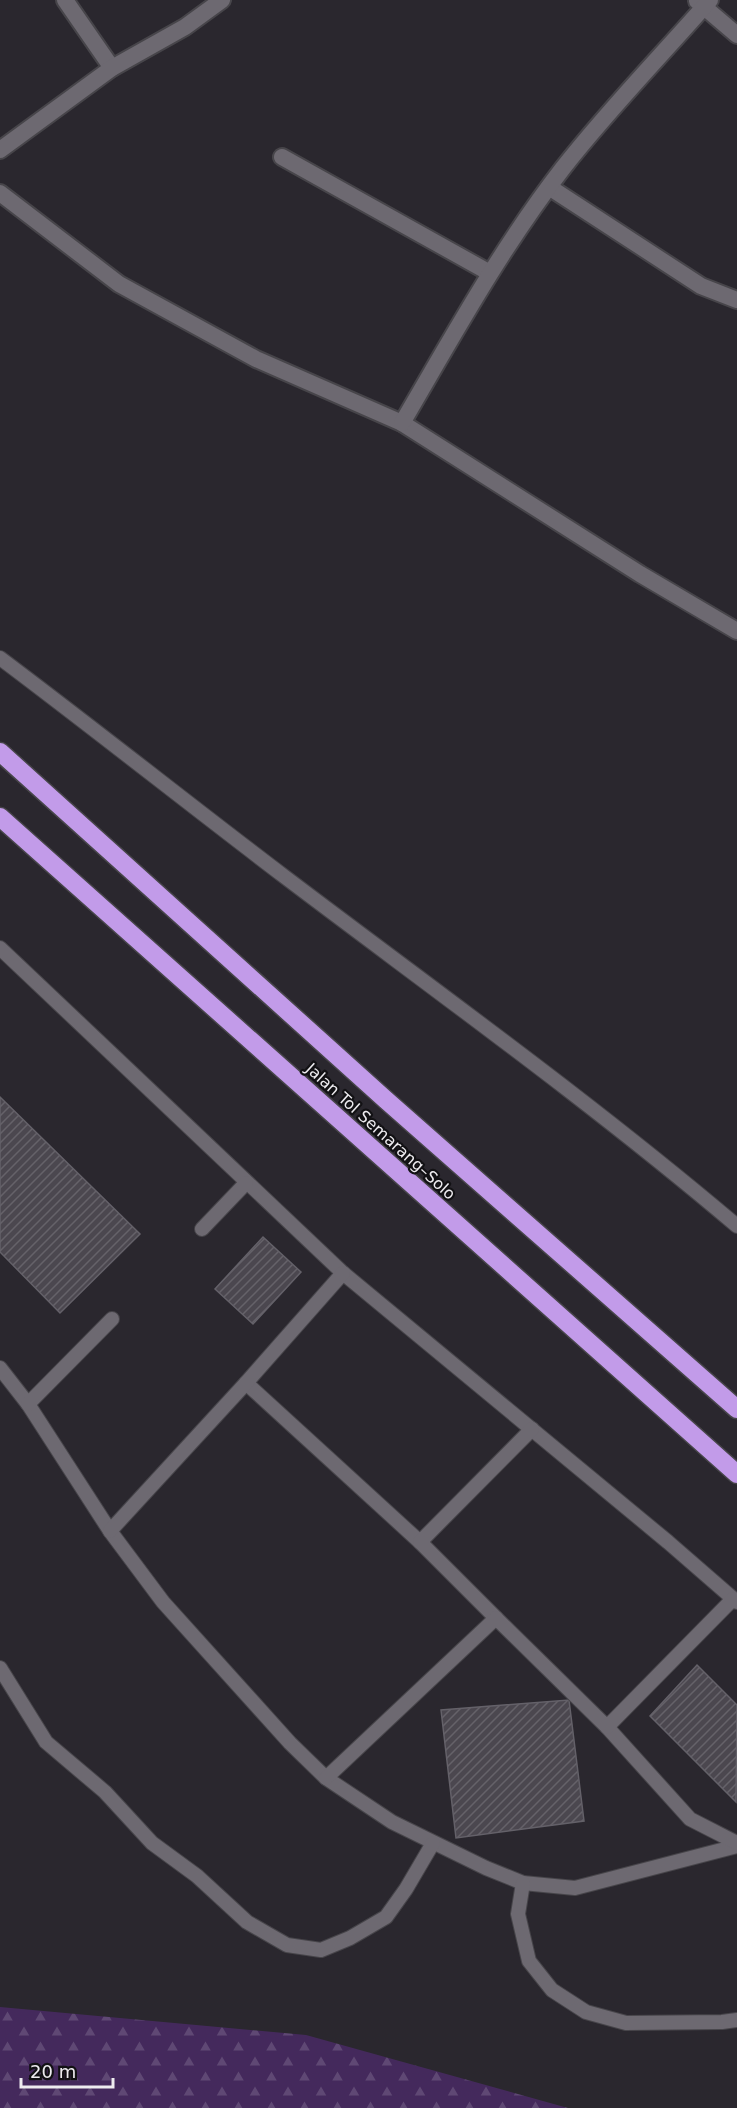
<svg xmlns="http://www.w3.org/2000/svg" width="737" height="2108" font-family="'DejaVu Sans',sans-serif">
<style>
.forest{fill:url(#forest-firs)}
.building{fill:url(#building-hatch);stroke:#646169;stroke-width:1.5}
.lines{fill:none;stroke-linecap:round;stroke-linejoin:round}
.service-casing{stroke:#47454a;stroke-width:16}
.minor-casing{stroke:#47454a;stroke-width:20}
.motorway-casing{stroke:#47454a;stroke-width:21}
.service{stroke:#6d6971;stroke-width:14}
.minor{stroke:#6d6971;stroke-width:16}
.motorway{stroke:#c29be9;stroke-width:18}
.labels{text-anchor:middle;stroke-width:4.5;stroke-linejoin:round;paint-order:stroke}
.street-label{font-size:16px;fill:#edebef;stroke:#121114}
</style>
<defs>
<pattern id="forest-firs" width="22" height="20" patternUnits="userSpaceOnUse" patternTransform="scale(1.5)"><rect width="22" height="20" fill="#44295c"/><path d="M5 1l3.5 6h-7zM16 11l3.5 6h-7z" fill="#5f4874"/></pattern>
<pattern id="building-hatch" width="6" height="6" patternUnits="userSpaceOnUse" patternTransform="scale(1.5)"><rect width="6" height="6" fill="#4b474f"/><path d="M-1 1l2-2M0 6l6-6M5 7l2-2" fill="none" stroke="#656269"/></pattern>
</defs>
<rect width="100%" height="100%" fill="#2a272e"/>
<path class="forest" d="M 0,2007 L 306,2035 L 568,2108 L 0,2108 Z"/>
<g class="building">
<path d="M 0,1097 L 140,1234 L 60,1313 L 0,1252 Z"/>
<path d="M 263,1237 L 301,1272 L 253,1324 L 215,1289 Z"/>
<path d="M 697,1665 L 737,1705 L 736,1802 L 650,1716 Z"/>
<path d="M 569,1700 L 584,1821 L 456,1838 L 441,1710 Z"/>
</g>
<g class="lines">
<g class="service-casing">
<g id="service">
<path d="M 0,658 C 96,730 190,805 285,877 C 437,992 592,1103 737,1226"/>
<path d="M 0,948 L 343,1273 L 668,1542 L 737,1602"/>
<path d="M 202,1229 L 246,1183"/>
<path d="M 0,1368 L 28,1404 L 110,1531 L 163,1602 L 290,1743 L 326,1778 L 392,1822 L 486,1868 L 523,1883 L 575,1888 L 737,1846"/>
<path d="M 246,1383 L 420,1542"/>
<path d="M 28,1404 L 112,1319"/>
<path d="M 110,1531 L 246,1383 L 343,1273"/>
<path d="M 496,1618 L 420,1542 L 532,1429"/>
<path d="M 0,1668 L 46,1742 L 105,1792 L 152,1843 L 197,1876 L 247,1922 L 287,1945 L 321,1950 L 350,1938 L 386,1917 L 406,1889 L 433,1843"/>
<path d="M 607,1727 L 690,1819 L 737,1843"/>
<path d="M 326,1778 L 496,1618 L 607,1727 L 733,1599"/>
<path d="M 523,1883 L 518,1914 L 529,1961 L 552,1990 L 586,2012 L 626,2023 L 722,2022 L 737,2020"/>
</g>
</g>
<g class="minor-casing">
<g id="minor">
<path d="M 65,0 L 112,68"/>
<path d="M 697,1 L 737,35"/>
<path d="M 0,150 L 112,68 L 185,27 L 222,0"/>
<path d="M 282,157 L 490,273"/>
<path d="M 549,187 L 701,286 L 737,300"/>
<path d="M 0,193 L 119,284 L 256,359 L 402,423 L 640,574 L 737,631"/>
<path d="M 402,423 C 453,336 501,248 563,168 C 609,109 661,56 710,0"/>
</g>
</g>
<g class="motorway-casing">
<g id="motorway">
<path d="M 0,752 L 386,1100 L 737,1409"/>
<path d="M 0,817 L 737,1474"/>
</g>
</g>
<use href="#service" class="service"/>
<use href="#minor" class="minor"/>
<use href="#motorway" class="motorway"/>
</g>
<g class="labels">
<g class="street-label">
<text transform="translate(381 1131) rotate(42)" y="6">Jalan Tol Semarang–Solo</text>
</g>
</g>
<path d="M21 2078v9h92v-9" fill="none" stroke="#edebef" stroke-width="3"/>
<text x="30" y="2078" font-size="18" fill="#edebef" stroke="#121114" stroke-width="4.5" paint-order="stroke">20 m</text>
</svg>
